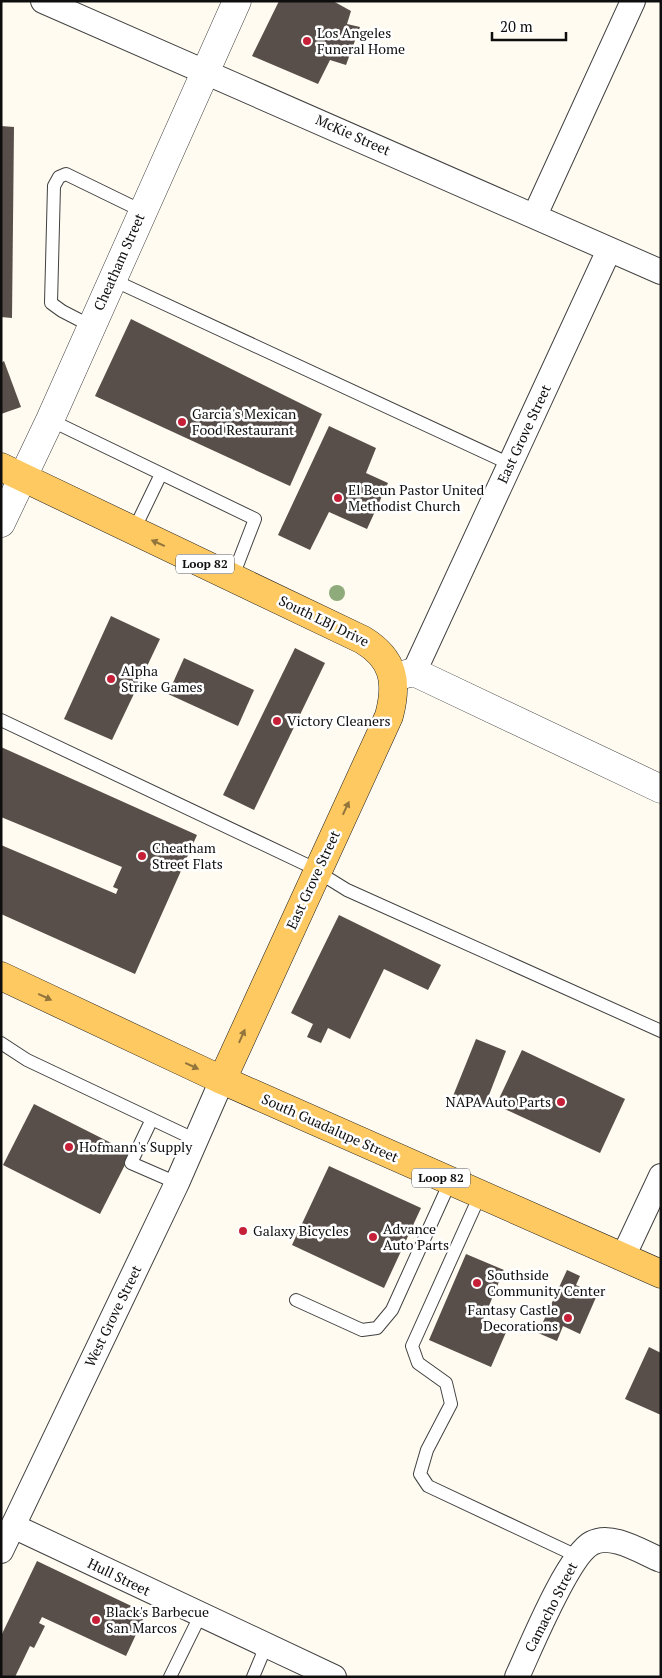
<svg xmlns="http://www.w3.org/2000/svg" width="662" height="1678" font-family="'PT Serif',serif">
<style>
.building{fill:#584e4a}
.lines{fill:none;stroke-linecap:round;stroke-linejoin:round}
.service-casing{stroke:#414141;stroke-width:14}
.minor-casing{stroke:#414141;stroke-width:26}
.tertiary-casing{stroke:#414141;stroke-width:29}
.primary-casing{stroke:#1f1f1f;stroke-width:29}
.service{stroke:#fff;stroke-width:12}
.minor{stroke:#fff;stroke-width:24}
.tertiary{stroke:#fff;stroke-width:28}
.primary{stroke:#fec961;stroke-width:28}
.tree{fill:#8fab7b}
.oneway{fill:#92753c}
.poi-dot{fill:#c52037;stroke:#fff;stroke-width:2}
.labels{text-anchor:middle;stroke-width:5;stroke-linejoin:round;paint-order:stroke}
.shield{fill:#fff;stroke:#565656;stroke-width:1}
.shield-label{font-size:12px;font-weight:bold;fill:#0e0e0e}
.poi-label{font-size:14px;fill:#0e0e0e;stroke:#fff;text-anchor:start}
.street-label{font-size:14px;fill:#0e0e0e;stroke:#fff}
</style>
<rect width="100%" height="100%" fill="#fffbf0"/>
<g class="building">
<path d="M 279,1 L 333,1 L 351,11 L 347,24 L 360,27 L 346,65 L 330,60 L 318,84 L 252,56 Z"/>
<path d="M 1,126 L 14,127 L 12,318 L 1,317 Z"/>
<path d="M 131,319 L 322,414 L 290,486 L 95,396 Z"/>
<path d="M 4,361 L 21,407 L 1,414 L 1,363 Z"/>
<path d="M 329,426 L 376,448 L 366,473 L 388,483 L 367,529 L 329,512 L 310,550 L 278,535 Z"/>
<path d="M 111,616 L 160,639 L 112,740 L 64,719 Z"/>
<path d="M 295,648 L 325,663 L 254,810 L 223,795 Z"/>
<path d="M 184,658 L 254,690 L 238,726 L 168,694 Z"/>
<path d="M 1,747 L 197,835 L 135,974 L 1,914 L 1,845 L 116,894 L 118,889 L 113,887 L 122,867 L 1,817 Z"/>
<path d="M 339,915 L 441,965 L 428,990 L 384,969 L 350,1039 L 328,1028 L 321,1043 L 307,1037 L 313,1024 L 291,1013 Z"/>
<path d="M 476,1039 L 506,1051 L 484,1108 L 453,1096 Z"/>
<path d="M 522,1050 L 625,1099 L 600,1153 L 496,1105 Z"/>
<path d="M 34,1104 L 131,1153 L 100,1214 L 3,1165 Z"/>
<path d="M 329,1166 L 421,1208 L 384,1288 L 292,1245 Z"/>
<path d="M 466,1254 L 504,1270 L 483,1320 L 507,1330 L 491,1367 L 429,1340 Z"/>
<path d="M 567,1270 L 580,1276 L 576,1285 L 597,1295 L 580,1334 L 563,1326 L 557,1341 L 538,1333 Z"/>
<path d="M 649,1347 L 661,1353 L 661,1415 L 625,1399 Z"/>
<path d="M 37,1561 L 146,1613 L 126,1656 L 42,1617 L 39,1623 L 45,1626 L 34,1648 L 30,1646 L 15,1677 L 1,1676 L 1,1636 Z"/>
</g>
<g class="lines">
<g class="service-casing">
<g id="service">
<path d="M 113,280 L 510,464"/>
<path d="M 91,326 L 62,311 L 51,303 L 54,186 L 59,177 L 66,174 L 142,211"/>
<path d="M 50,420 L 255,519 L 233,576"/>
<path d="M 133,532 L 161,474"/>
<path d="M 1,720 L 305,864 L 347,890 L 661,1031"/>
<path d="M 1,1043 L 27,1060 L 196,1140"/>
<path d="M 151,1121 L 131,1163 L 177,1183"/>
<path d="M 480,1195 L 412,1346 L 418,1363 L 446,1383 L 451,1404 L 427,1450 L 420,1474 L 428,1486 L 577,1556"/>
<path d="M 296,1300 L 362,1330 L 377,1328 L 392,1310 L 450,1182"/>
<path d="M 170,1677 L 200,1616"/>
<path d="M 253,1677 L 266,1646"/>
</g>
</g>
<g class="minor-casing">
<g id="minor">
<path d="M 43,1 L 661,272"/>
<path d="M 535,215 L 633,1"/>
<path d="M 414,672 L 609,250"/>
<path d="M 623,1257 L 661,1176"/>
<path d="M 13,1526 L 334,1677"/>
<path d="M 1,1551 L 177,1183 L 222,1080"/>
<path d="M 517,1677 C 530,1649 568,1555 592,1543 C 612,1532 643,1553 661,1560"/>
</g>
</g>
<g class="tertiary-casing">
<g id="tertiary">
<path d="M 1,523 L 50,420 L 237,1"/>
<path d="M 394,677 L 414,672 L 661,789"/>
</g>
</g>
<g class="primary-casing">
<g id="primary">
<path d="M 1,467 L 363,640 C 394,659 398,682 389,716 L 222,1080"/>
<path d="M 1,976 L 222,1080 L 661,1274"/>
</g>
</g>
<use href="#service" class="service"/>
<use href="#minor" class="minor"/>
<use href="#tertiary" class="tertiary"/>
<use href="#primary" class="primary"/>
</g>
<circle class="tree" cx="337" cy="593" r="8"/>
<defs><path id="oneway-solid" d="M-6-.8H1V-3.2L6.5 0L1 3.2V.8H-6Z" transform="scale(1.25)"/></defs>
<g class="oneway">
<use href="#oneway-solid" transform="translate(158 543) rotate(-156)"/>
<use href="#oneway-solid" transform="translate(346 808) rotate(-65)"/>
<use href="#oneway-solid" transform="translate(45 997) rotate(25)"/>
<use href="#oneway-solid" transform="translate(242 1036) rotate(-66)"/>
<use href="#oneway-solid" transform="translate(192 1066) rotate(25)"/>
</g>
<g class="poi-dot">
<circle cx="307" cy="41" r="5"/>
<circle cx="182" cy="422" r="5"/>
<circle cx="338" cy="498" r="5"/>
<circle cx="111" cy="679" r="5"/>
<circle cx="277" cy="721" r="5"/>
<circle cx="142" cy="856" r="5"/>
<circle cx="561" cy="1102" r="5"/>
<circle cx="69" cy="1147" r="5"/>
<circle cx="243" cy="1231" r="5"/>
<circle cx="373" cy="1237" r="5"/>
<circle cx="477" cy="1283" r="5"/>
<circle cx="568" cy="1318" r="5"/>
<circle cx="96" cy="1620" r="5"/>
</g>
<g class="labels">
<g class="shield">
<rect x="176" y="554.5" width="58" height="19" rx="4"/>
<rect x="412" y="1168.5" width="58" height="19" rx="4"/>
</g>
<g class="shield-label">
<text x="205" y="568">Loop 82</text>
<text x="441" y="1182">Loop 82</text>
</g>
<g class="poi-label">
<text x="317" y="38">Los Angeles<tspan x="317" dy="16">Funeral Home</tspan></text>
<text x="192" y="419">Garcia's Mexican<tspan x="192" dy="16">Food Restaurant</tspan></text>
<text x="348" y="495">El Beun Pastor United<tspan x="348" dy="16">Methodist Church</tspan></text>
<text x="121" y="676">Alpha<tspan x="121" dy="16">Strike Games</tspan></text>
<text x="287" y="726">Victory Cleaners</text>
<text x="152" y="853">Cheatham<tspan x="152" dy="16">Street Flats</tspan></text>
<text x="551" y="1107" text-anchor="end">NAPA Auto Parts</text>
<text x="79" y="1152">Hofmann's Supply</text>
<text x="383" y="1234">Advance<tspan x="383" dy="16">Auto Parts</tspan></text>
<text x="253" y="1236">Galaxy Bicycles</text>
<text x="487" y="1280">Southside<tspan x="487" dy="16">Community Center</tspan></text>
<text x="558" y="1315" text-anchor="end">Fantasy Castle<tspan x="558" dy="16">Decorations</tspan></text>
<text x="106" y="1617">Black's Barbecue<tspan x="106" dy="16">San Marcos</tspan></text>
</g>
<g class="street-label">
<text transform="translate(353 135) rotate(24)" y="5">McKie Street</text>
<text transform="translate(119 262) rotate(-66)" y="5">Cheatham Street</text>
<text transform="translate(524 434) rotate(-65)" y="5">East Grove Street</text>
<text transform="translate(324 621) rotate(26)" y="5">South LBJ Drive</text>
<text transform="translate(313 880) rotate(-65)" y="5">East Grove Street</text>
<text transform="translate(330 1128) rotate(24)" y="5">South Guadalupe Street</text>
<text transform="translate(113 1316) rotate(-64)" y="5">West Grove Street</text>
<text transform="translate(119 1577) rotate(26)" y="5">Hull Street</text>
<text transform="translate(551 1607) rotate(-63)" y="5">Camacho Street</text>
</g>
</g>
<rect width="662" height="1678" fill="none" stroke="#0e0e0e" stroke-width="5"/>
<path d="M492 32v8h74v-8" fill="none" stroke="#0e0e0e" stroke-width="2.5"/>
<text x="500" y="32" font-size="15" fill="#0e0e0e" stroke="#ffffff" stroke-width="4" paint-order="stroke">20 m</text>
</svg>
